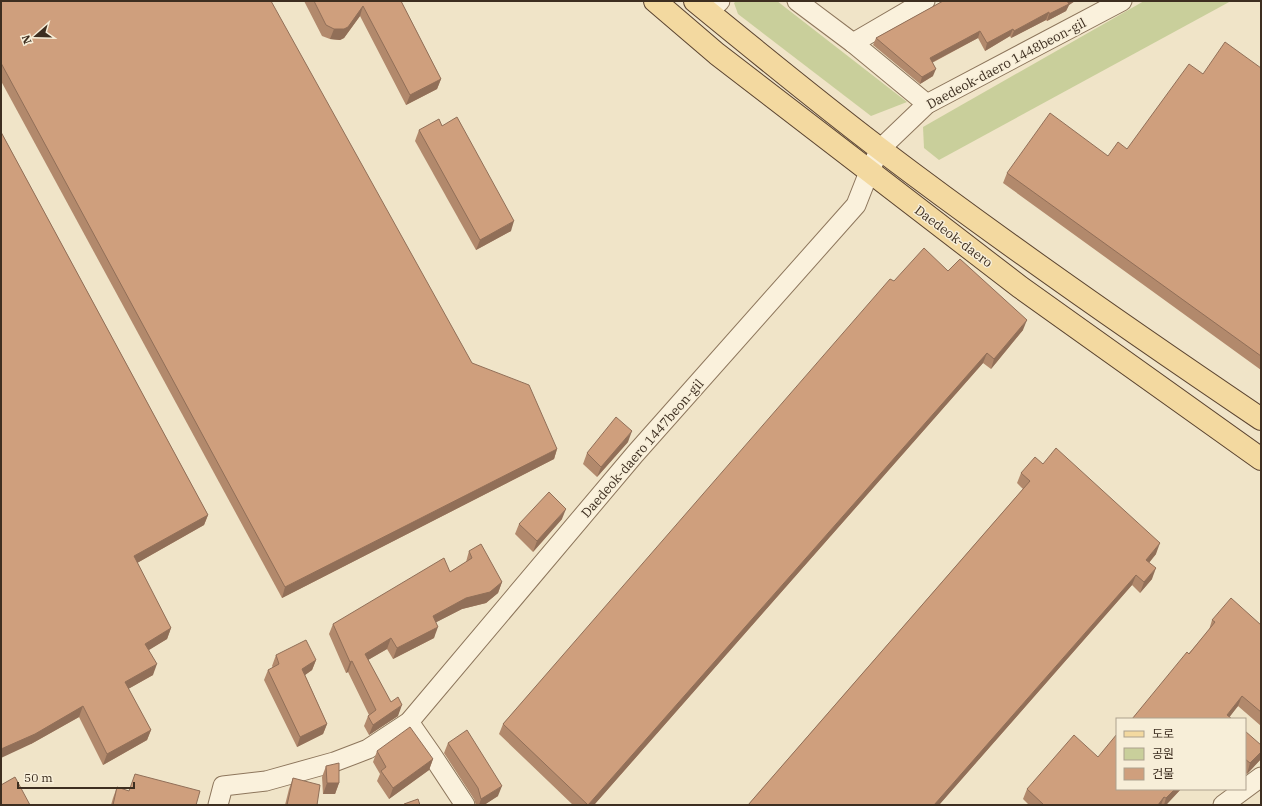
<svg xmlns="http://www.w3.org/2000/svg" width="1262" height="806" font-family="'IBM Plex Serif','Noto Sans KR',serif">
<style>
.green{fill:#c9cf9b}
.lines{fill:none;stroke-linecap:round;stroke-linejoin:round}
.minor-casing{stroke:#8d765c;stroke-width:21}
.major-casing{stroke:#5b4430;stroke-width:24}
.minor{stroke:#faf1dc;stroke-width:19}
.major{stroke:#f3d9a0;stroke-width:22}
.wall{fill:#b2896c}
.shaded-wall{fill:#916f58}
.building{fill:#cf9f7d;stroke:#916f58}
.labels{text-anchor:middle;stroke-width:3;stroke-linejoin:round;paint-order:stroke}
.street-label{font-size:13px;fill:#3d2e20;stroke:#f7eed8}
</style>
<rect width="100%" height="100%" fill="#f0e4c8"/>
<g class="green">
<path d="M 736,1 L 777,1 L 907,102 L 871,116 L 738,14 L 734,3 Z"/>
<path d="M 1144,1 L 1231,1 L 939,160 L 924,148 L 923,127 Z"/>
</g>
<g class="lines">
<g class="minor-casing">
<g id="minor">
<path d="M 797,1 L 853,43 L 927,104"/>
<path d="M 709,12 L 720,1"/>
<path d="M 853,43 L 925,1"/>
<path d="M 409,722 L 432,755 L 465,805"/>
<path d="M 218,805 L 223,786 L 266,781 L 334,762 L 368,749 L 409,722 L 635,454 L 856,205 L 869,172 L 880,149 L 927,104 L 1122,1"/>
<path d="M 1223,805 L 1261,777"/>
</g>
</g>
<g class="major-casing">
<g id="major">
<path d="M 655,1 L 717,54 L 1020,287 L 1261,459"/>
<path d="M 695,1 C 756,51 817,101 880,149 C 1004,243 1132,332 1261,419"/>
</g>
</g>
<use href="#minor" class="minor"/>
<use href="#major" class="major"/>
</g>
<g class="wall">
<path d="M 1,1 L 472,363 L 557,449 L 554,459 L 282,598 L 1,81 Z"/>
<path d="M 304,1 L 401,1 L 441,79 L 437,89 L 406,105 L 360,16 L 344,38 L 340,40 L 330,39 L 322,36 Z"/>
<path d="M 943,1 L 1075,1 L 1069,5 L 1066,11 L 1047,21 L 1046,20 L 1011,38 L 1010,36 L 985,51 L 978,38 L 932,63 L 933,76 L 920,84 L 873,45 L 876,38 Z"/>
<path d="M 1261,68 L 1261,370 L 1003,183 L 1007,173 L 1108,156 L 1127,149 L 1203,74 Z"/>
<path d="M 419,130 L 511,231 L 476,250 L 415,141 Z"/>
<path d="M 1,132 L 208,515 L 204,525 L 137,563 L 171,628 L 167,639 L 148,650 L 153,675 L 128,689 L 151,730 L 147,740 L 103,765 L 79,717 L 31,744 Z"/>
<path d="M 948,271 L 1023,330 L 991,369 L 983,363 L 594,805 L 573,805 L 499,734 L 503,724 L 894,281 Z"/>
<path d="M 628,442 L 597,477 L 583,464 L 587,453 Z"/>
<path d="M 1021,473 L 1156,554 L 1149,563 L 1152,579 L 1140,593 L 1132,585 L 939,805 L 748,805 L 1023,489 L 1017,483 Z"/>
<path d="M 562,519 L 533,552 L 515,534 L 519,524 Z"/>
<path d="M 469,551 L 502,582 L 498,593 L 486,603 L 462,609 L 436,622 L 434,638 L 393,659 L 387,649 L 368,660 L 398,716 L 369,735 L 364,726 L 368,716 L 369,715 L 348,672 L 346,673 L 329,634 L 333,624 L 450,572 L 466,562 Z"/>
<path d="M 1212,620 L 1261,625 L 1261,726 L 1238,706 L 1229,717 L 1132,719 L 1209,630 Z"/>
<path d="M 276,655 L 316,660 L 312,670 L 305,675 L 327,724 L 323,734 L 297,747 L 264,680 L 268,670 L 273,668 L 272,666 Z"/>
<path d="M 1245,731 L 1261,759 L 1247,774 L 1245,773 Z"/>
<path d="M 448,743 L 498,796 L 484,805 L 476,805 L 474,799 L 444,753 Z"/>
<path d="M 377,751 L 433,759 L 429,770 L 389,799 L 377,781 L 380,774 L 373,762 Z"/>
<path d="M 1098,757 L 1181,789 L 1166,805 L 1029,805 L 1023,799 L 1027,789 Z"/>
<path d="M 326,766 L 339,783 L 335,794 L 323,794 L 322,777 Z"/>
<path d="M 293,778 L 317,805 L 285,805 L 289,789 Z"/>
<path d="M 117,787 L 129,791 L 196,805 L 111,805 L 113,798 Z"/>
</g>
<g class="shaded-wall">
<path d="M 1066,1 L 1075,1 L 1069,5 L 1066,11 L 1047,21 L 1049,14 Z"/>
<path d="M 363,6 L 360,16 L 344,38 L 340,40 L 330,39 L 334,29 Z"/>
<path d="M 1049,12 L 1046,20 L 1011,38 L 1014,31 Z"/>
<path d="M 1013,29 L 1010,36 L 985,51 L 987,43 Z"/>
<path d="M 980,31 L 978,38 L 927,65 L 930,58 Z"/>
<path d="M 936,69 L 933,76 L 920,84 L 922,77 Z"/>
<path d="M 441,79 L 437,89 L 406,105 L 410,95 Z"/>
<path d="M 514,221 L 511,231 L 476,250 L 480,240 Z"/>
<path d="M 1027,320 L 1023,330 L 991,369 L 994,359 Z"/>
<path d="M 987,353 L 983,363 L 594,805 L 588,805 Z"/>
<path d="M 632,431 L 628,442 L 597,477 L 601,467 Z"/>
<path d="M 557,449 L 554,459 L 282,598 L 285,587 Z"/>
<path d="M 566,509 L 562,519 L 533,552 L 537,541 Z"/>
<path d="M 208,515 L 204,525 L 130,567 L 134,556 Z"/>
<path d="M 1160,543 L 1156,554 L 1142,571 L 1146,560 Z"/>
<path d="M 1156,568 L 1152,579 L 1140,593 L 1144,582 Z"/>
<path d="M 1136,575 L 1132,585 L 939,805 L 934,805 Z"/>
<path d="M 502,582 L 498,593 L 486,603 L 462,609 L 429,626 L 433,616 L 466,598 Z"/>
<path d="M 438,627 L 434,638 L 393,659 L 397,648 Z"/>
<path d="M 171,628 L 167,639 L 141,655 L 145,644 Z"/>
<path d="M 391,638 L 387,649 L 361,664 L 365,654 Z"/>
<path d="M 316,660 L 312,670 L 298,680 L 302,669 Z"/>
<path d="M 352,661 L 348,672 L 346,673 L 350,662 Z"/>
<path d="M 157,664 L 153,675 L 121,693 L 125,682 Z"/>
<path d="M 1242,696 L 1238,706 L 1228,719 L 1227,715 Z"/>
<path d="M 402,705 L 398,716 L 369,735 L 373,725 Z"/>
<path d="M 83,706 L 79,717 L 31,744 L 1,758 L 1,749 Z"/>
<path d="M 327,724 L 323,734 L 297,747 L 300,737 Z"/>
<path d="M 151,730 L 147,740 L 103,765 L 107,754 Z"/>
<path d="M 1261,752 L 1261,759 L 1247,774 L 1250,763 Z"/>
<path d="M 433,759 L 429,770 L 389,799 L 393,788 Z"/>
<path d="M 327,783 L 339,783 L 335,794 L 323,794 Z"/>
<path d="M 502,786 L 498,796 L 484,805 L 479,805 L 481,799 Z"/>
<path d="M 1175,789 L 1181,789 L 1166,805 L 1164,805 L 1166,798 Z"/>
<path d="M 1164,797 L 1161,805 L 1158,805 Z"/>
</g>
<g class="building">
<path d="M 1,1 L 271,1 L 472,363 L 529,385 L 557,449 L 285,587 L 1,63 Z"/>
<path d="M 314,1 L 401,1 L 441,79 L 410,95 L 363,6 L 348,27 L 344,29 L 334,29 L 326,25 Z"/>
<path d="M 943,1 L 1067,1 L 1069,4 L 1049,14 L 1049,12 L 1014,31 L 1013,29 L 987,43 L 980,31 L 930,58 L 936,69 L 922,77 L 876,38 Z"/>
<path d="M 1225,42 L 1261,68 L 1261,356 L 1007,173 L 1050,113 L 1108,156 L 1118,142 L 1127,149 L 1189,64 L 1203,74 Z"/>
<path d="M 457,117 L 514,221 L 480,240 L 419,130 L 439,119 L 442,126 Z"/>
<path d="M 1,132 L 208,515 L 134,556 L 171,628 L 145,644 L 157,664 L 125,682 L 151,730 L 107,754 L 83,706 L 35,734 L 1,749 Z"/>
<path d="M 924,248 L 948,271 L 960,259 L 1027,320 L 994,359 L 987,353 L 588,805 L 503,724 L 890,279 L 894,281 Z"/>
<path d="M 616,417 L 632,431 L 601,467 L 587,453 Z"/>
<path d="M 1056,448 L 1160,543 L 1146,560 L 1156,568 L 1144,582 L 1136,575 L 934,805 L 748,805 L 1030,481 L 1021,473 L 1035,457 L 1043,464 Z"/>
<path d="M 549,492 L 566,509 L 537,541 L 519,524 Z"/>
<path d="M 481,544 L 502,582 L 490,592 L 466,598 L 433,616 L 438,627 L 397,648 L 391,638 L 365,654 L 391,702 L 398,697 L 402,705 L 373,725 L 368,716 L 376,710 L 352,661 L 350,662 L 333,624 L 444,558 L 450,572 L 472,558 L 469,551 Z"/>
<path d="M 1231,598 L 1261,625 L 1261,712 L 1242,696 L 1227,715 L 1232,719 L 1132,719 L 1187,652 L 1189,654 L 1215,622 L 1212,620 Z"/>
<path d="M 306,640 L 316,660 L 302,669 L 327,724 L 300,737 L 268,670 L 279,664 L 276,655 Z"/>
<path d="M 410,727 L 433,759 L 393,788 L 381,771 L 386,767 L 377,751 Z"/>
<path d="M 467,730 L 502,786 L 481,799 L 478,788 L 448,743 Z"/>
<path d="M 1245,731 L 1261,745 L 1261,752 L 1250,763 L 1245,759 Z"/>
<path d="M 1117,734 L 1117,789 L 1175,789 L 1166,798 L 1164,797 L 1158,805 L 1044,805 L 1027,789 L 1074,735 L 1098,757 Z"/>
<path d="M 339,763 L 339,783 L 327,783 L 326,766 Z"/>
<path d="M 135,774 L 200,791 L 196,805 L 113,805 L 117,787 L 129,791 Z"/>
<path d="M 15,777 L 30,805 L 1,805 L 1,785 Z"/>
<path d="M 293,778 L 320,785 L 317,805 L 287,805 Z"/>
<path d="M 418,799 L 420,805 L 404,805 L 404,804 Z"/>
</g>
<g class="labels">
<g class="street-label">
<text transform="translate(1006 63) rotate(-28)" y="5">Daedeok-daero 1448beon-gil</text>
<text transform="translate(954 236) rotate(37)" y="5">Daedeok-daero</text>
<text transform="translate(642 448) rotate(-49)" y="5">Daedeok-daero 1447beon-gil</text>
</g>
</g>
<rect width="1262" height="806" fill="none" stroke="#3d2e20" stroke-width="4"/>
<rect x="1116" y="718" width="130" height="72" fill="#f7eed8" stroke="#ada18e"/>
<rect x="1124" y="731" width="20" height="6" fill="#f3d9a0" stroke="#ada18e"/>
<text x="1152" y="738" font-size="12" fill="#3d2e20">도로</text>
<rect x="1124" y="748" width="20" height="12" fill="#c9cf9b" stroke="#ada18e"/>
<text x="1152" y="758" font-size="12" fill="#3d2e20">공원</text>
<rect x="1124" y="768" width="20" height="12" fill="#cf9f7d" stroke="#ada18e"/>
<text x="1152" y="778" font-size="12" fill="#3d2e20">건물</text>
<g transform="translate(36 36) rotate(250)" stroke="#f7eed8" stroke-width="3" paint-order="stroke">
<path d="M0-3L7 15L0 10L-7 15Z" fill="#3d2e20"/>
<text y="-6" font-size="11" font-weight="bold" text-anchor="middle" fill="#3d2e20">N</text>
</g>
<path d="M18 782v6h116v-6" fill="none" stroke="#3d2e20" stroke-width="2"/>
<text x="24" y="782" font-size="12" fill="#3d2e20" stroke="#f7eed8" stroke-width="3" paint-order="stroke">50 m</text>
</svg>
